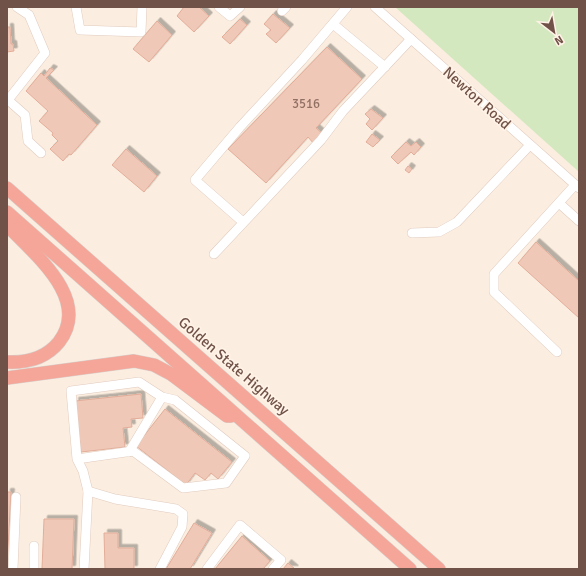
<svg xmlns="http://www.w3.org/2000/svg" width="586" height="576" font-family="Signika,sans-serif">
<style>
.green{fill:#d4e8bf}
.building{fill:#f0c8b8;stroke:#e2ad99;filter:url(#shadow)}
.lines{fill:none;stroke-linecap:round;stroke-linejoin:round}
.minor-casing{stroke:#e1cbbf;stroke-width:10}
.highway-casing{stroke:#d7cfcc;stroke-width:14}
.minor{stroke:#fff;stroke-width:9}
.highway{stroke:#f5a698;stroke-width:13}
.labels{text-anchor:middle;stroke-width:3.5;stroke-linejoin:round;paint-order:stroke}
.number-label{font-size:13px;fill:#917064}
.street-label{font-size:15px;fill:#715248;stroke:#fff2e6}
</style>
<defs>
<filter id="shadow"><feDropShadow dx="3.5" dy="-3.5" stdDeviation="0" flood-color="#0004"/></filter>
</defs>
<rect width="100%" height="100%" fill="#fbeee0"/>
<path class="green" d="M 395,7 L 579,7 L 579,172 Z"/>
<g class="building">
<path d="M 184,7 L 199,7 L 209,16 L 194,32 L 177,16 Z"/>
<path d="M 273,14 L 290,28 L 276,43 L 266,34 L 271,30 L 264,24 Z"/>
<path d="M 240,19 L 247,25 L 230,44 L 222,37 Z"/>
<path d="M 157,21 L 172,35 L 149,62 L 133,49 Z"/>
<path d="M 7,27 L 10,27 L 11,44 L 13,44 L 14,51 L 7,52 Z"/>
<path d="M 327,47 L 362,79 L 316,128 L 323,134 L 314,144 L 308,137 L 266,183 L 228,149 Z"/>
<path d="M 50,68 L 54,70 L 46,78 L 97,125 L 71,155 L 69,154 L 63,161 L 50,149 L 58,141 L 52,135 L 53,133 L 39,121 L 48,111 L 26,91 L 41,73 L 44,76 Z"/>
<path d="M 371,109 L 383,118 L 372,130 L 366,124 L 370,119 L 365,114 Z"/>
<path d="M 372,134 L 380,140 L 373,147 L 366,142 Z"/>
<path d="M 406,142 L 411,146 L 416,142 L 421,147 L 414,155 L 411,152 L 398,164 L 391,157 Z"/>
<path d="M 126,149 L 157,176 L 144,192 L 112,165 Z"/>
<path d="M 408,166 L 412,169 L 409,173 L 405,170 Z"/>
<path d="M 536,242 L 579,281 L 579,318 L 518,263 Z"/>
<path d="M 141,394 L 143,418 L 131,419 L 132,427 L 123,428 L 125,447 L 81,452 L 75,401 Z"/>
<path d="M 165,409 L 232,462 L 218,479 L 211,473 L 205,480 L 195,473 L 186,485 L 136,446 Z"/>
<path d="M 7,492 L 11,492 L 7,566 Z"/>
<path d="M 44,519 L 74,519 L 72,569 L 42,569 Z"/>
<path d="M 194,523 L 212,533 L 190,569 L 166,569 Z"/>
<path d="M 104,533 L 118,533 L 118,548 L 134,548 L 134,569 L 105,569 Z"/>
<path d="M 242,536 L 270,561 L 263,569 L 215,569 Z"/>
<path d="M 288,563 L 295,569 L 283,569 Z"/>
</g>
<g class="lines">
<g class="minor-casing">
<g id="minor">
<path d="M 17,7 L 29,15 L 45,53 L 8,100 L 25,115 L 28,141 L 41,153"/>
<path d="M 76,7 L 80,30 L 141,32 L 142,7"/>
<path d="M 219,7 L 230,16 L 240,7"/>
<path d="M 375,7 L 579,188"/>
<path d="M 282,11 L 286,7"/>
<path d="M 333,24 L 385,67"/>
<path d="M 559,203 L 579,221"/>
<path d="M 243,222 L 195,180 L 240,127 L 302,60 L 347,7"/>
<path d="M 412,233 L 439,232 L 457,222 L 530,145"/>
<path d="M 214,254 L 321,140 L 343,111 L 411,39"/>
<path d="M 557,352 L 494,292 L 494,274 L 575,185"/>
<path d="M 129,452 L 162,397"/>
<path d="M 77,459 L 133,451 L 183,488 L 226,483 L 245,456 L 175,400 L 162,397 L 139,382 L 71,391 L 77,459 L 83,471 L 88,491 L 84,569"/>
<path d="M 88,491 L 115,499 L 176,509 L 183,514 L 182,527 L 160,569"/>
<path d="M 34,546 L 34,569"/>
<path d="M 13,569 L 16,497"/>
<path d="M 207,569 L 240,525 L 281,560 L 273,569"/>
</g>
</g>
<g class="highway-casing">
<g id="highway">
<path d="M 7,188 L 439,569"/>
<path d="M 7,212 L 410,569"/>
<path d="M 7,225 C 34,254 92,299 59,342 C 46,358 27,363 7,362"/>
<path d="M 7,378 L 134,361 L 154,365 L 171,374 L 227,416 L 231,416"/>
</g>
</g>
<use href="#minor" class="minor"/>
<use href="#highway" class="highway"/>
</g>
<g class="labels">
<g class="number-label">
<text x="306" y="108">3516</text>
</g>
<g class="street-label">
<text transform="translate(477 98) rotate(42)" y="5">Newton Road</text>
<text transform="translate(234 366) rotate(41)" y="5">Golden State Highway</text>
</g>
</g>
<rect width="586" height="576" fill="none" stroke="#715248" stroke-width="16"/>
<g transform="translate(554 32) rotate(149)" stroke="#fff2e6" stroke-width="3" paint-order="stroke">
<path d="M0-3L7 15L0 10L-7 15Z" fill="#715248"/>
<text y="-6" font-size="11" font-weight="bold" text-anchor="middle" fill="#715248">N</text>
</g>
</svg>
